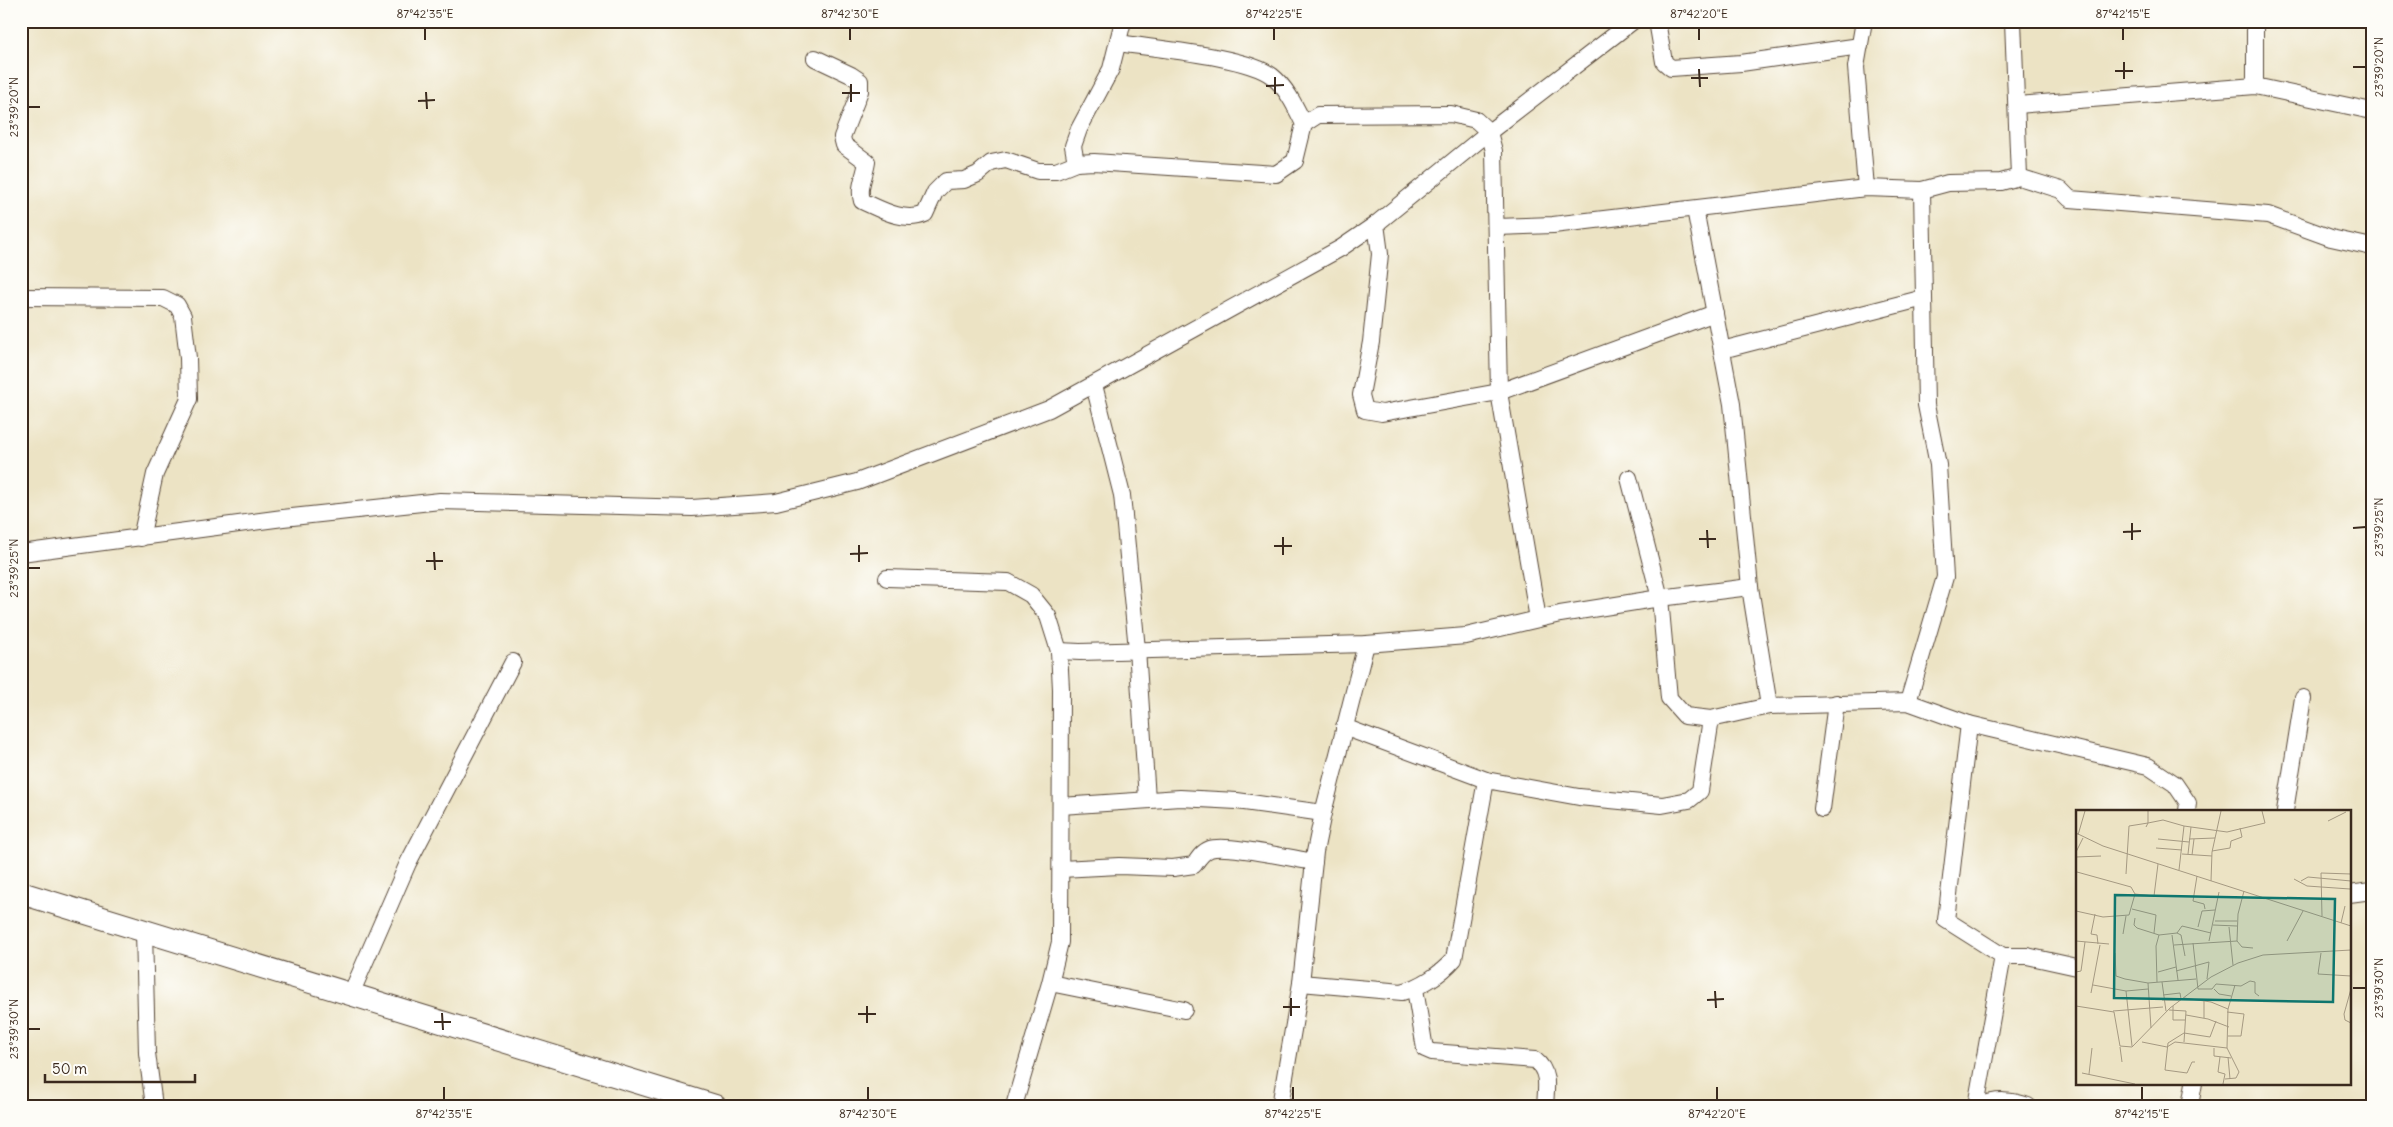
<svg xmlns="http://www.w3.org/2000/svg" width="2393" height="1127" font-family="Delius,sans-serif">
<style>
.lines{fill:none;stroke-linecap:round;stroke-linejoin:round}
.minor-casing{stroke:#564637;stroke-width:18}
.secondary-casing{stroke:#564637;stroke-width:24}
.minor{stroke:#fff;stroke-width:16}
.secondary{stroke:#fff;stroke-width:22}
.ticks{fill:none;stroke:#3b2a1e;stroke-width:2}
.inset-road{fill:none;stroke:#a59982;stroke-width:1}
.view{fill:#0f766e;fill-opacity:0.15;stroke:#0f766e;stroke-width:2.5}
.inset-edge{fill:none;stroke:#3b2a1e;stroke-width:2.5}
.neatline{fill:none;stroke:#3b2a1e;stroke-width:2}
.ticks-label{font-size:12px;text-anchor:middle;fill:#3b2a1e}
</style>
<rect width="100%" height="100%" fill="#fdfcf7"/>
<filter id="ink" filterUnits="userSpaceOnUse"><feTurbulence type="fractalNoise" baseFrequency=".02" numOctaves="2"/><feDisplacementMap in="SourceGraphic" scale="10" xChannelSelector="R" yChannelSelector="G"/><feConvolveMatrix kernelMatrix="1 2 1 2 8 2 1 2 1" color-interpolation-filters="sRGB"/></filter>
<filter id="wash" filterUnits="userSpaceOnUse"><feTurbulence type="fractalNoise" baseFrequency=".0096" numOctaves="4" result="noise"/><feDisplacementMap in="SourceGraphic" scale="20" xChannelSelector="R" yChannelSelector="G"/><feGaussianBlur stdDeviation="1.12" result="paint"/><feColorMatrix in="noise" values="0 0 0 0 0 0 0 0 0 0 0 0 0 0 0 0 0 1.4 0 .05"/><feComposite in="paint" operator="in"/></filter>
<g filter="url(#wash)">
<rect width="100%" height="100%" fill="#ece3c4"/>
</g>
<g filter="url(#ink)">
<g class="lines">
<g class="minor-casing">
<g id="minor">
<path d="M 1657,21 L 1664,62 L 1671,68 L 1741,63 L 1860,46"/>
<path d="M 1864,21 L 1856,67 L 1866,188"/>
<path d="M 2013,21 L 2019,177"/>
<path d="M 1119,43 C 1156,49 1246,56 1272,76 C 1287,88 1296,108 1304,124"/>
<path d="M 815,58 L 851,75 L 860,81 L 860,91 L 842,137 L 844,145 L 867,162 C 865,176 858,187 862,201 C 882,210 904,223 925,214 L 935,192 L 946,181 L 964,180 L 978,174 L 991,163 L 1006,160 L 1038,171 L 1056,171 L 1076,163 L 1094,162 L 1276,174 L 1295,161 L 1304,124 L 1318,115 L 1451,114 L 1476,120 L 1489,132 L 1494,151 L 1499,392 L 1538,619"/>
<path d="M 2255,86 L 2255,21"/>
<path d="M 2017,105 L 2255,86 L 2372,111"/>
<path d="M 1076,163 L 1073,146 L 1079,129 L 1111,69 L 1123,21"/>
<path d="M 1695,209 L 1732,404 L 1750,587 L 1769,706"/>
<path d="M 1376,224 L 1380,254 L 1371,342 L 1361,395 L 1365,410 L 1382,413 L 1499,392 L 1715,313"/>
<path d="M 1497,227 L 1553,225 L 1866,188 L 1922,190 L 1948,183 L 2001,182 L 2019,177 L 2061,190 L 2070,199 L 2268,215 L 2331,238 L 2372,247"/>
<path d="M 21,297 L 163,298 L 177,305 L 183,316 L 188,358 L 189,399 L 155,474 L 141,538"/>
<path d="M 1722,350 L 1924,298"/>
<path d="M 1094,385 L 1122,495 L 1137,649 L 1147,799"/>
<path d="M 1629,478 L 1660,598 L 1669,698 L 1685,716 L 1711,719 L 1769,706 L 1908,702 L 1969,724 L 2148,766 L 2175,784 L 2188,803 L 2187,811"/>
<path d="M 21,553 L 283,518 L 440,501 L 692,508 L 776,502 L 857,482 L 1049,409 L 1341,248 L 1376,224 L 1489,132 L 1633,21"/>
<path d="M 887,578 L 1008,582 L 1031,595 L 1048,616 L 1059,651 L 1061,689 L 1060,942 L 1050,983 L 1014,1106"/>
<path d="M 1059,651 L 1080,652 L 1366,644 L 1466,636 L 1560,614 L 1660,598 L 1750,587"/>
<path d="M 1908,702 L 1945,577 L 1938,465 L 1926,405 L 1922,190"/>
<path d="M 1969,724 L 1946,920 L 2003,956 L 2027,956 L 2077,967"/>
<path d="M 1344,727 L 1486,780 L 1579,797 L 1662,805 L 1689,800 L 1700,791 L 1711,719"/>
<path d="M 1061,806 L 1180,798 L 1237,801 L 1323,813"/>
<path d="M 1822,809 L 1836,703"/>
<path d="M 2285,811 L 2303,698"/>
<path d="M 1061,869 L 1119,866 L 1173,868 L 1194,865 C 1198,859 1202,852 1210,849 C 1225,843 1294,859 1314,862"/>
<path d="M 2349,894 L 2372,891"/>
<path d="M 144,931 L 147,1053 L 154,1106"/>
<path d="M 1050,983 L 1184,1010"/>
<path d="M 1301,983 L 1402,992 C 1421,987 1441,974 1454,959 L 1486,780"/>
<path d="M 1415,989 L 1425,1049 L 1432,1052 L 1535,1060 C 1550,1072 1546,1088 1545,1106"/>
<path d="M 351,994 L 408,863 L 513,662"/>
<path d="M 1280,1106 L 1301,983 L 1315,852 L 1323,813 L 1366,644"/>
<path d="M 1976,1106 L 2003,956"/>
<path d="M 1980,1106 C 1995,1099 2013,1100 2028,1106"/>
<path d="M 2190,1106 L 2194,1083"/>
</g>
</g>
<g class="secondary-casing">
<path id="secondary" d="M 21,893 L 715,1106"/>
</g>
<use href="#minor" class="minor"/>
<use href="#secondary" class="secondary"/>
</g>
</g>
<path class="ticks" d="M 425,28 L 425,40M 850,28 L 850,40M 1274,28 L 1274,40M 1699,28 L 1699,40M 2123,28 L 2123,40M 2124,62 L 2124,79M 2353,67 L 2366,67M 1699,69 L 1700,87M 2115,71 L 2133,71M 1275,77 L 1275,94M 1691,78 L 1708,78M 851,84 L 851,102M 1266,86 L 1284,85M 426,92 L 427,109M 842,93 L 860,93M 418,101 L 435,100M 28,107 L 40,107M 2132,523 L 2132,540M 2353,528 L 2366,527M 1707,530 L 1708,548M 2123,532 L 2141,531M 1283,537 L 1283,555M 1699,539 L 1716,539M 859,545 L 859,562M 1274,546 L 1292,546M 434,552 L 435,570M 850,554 L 868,553M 426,561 L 443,561M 28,568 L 40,568M 2353,988 L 2366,988M 1715,991 L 1716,1008M 1291,998 L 1291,1016M 1707,1000 L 1724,999M 867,1006 L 867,1023M 1283,1007 L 1300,1007M 442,1013 L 443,1030M 858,1014 L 876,1014M 434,1022 L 451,1022M 28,1029 L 40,1029M 444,1087 L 444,1100M 868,1087 L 868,1100M 1293,1087 L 1293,1100M 1717,1087 L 1717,1100M 2142,1087 L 2142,1100"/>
<g transform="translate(2076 810)">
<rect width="275" height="275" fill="#ece3c4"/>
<path class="inset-road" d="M 252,11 L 270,2M 70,17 L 72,13 L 87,10 L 108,16M 0,23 L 27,36 L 275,116M 2,25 L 9,1M 82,29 L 113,32M 113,29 L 139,28M 80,38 L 106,40M 136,41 L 154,38 L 155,31 L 166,27 L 164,18M 0,42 L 7,28M 106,44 L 136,46M 112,44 L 115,17M 116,45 L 118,29M 0,47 L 25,46M 103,60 L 108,16 L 151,22 L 189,13 L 186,1M 1,62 L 55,77 L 59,84M 50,64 L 53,16 L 72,13 L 72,1M 121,66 L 117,91 L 128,94 L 129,99M 218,69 L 231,76 L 274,79M 135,71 L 136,42 L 145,1M 225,71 L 232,67 L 275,71M 168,81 L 162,104 L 161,131 L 166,137 L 177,138M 56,99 L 80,105 L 78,123M 0,101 L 27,107 L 53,105 L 59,84 L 78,86 L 82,54M 19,104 L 15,124 L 21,125 L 22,134M 246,106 L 245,63 L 275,64M 59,108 L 58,115 L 61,118 L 83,125 L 101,123M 139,111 L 161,111M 265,113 L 269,96M 137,115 L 161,116M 122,117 L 126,101 L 139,100M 153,117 L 157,155M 101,123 L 106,116 L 135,123M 101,123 L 105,125 L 109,146M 47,124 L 50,106M 96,125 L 102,170M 0,131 L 33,134M 133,131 L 143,82M 211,131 L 227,101M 117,133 L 122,179 L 136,179 L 140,174 L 165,176 L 174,171 L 179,172 L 179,183 L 183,186M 98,135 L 161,131M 39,143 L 40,166 L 49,169 L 72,173 L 120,169M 245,143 L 242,164 L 275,166M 100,161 L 133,152 L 131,169M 0,162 L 5,161 L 9,132M 82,162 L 100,157M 81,172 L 80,136 L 83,125M 86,172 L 90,201M 72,173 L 75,218M 17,175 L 50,181 L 72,179M 138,179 L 143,184 L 155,186M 275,179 L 268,204 L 269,210 L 275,213M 50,181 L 56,236M 15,183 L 24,135M 87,185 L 104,183 L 105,189M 108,188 L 135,192 L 152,199M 86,190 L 104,190M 128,191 L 128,208M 0,196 L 38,202 L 44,236 L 56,237 L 94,198 L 135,167 L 162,153 L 187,145 L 275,140M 97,196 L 97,210 L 109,210M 93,200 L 110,201 L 108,232M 37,201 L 87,197M 151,202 L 168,204 L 165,226 L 152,226M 110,205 L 132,209 L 153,217M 66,232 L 91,237 L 99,232 L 151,238 L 152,199 L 159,175M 44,237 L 46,252M 138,238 L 138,246 L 155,248M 144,247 L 142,262 L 149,264 L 147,274M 152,247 L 154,269M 119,252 L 116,252 L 111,263 L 89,260 L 92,233 L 108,223 L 134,227 L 140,211M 6,263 L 59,274M 13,264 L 16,238M 149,269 L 160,268 L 163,262 L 151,238"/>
<path class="view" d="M 39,85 L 259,89 L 257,192 L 38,188 Z"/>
<rect width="275" height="275" class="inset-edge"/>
</g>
<rect width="2393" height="1127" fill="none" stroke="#fdfcf7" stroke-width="55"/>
<path d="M45 1074v8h150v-8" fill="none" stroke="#3b2a1e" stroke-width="2.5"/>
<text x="52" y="1074" font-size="15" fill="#3b2a1e" stroke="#fdfcf7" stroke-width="4" paint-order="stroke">50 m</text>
<rect x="28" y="28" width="2338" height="1072" class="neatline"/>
<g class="ticks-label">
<text x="425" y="18">87°42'35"E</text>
<text x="850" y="18">87°42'30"E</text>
<text x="1274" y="18">87°42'25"E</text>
<text x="1699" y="18">87°42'20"E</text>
<text x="2123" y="18">87°42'15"E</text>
<text transform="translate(2379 67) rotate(-90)" y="4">23°39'20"N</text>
<text transform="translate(14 107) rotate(-90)" y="4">23°39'20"N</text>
<text transform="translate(2379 527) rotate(-90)" y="4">23°39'25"N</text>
<text transform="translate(14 568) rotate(-90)" y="4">23°39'25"N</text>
<text transform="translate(2379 988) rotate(-90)" y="4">23°39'30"N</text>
<text transform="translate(14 1029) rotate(-90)" y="4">23°39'30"N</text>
<text x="444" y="1118">87°42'35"E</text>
<text x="868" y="1118">87°42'30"E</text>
<text x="1293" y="1118">87°42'25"E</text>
<text x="1717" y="1118">87°42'20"E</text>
<text x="2142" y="1118">87°42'15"E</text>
</g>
</svg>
